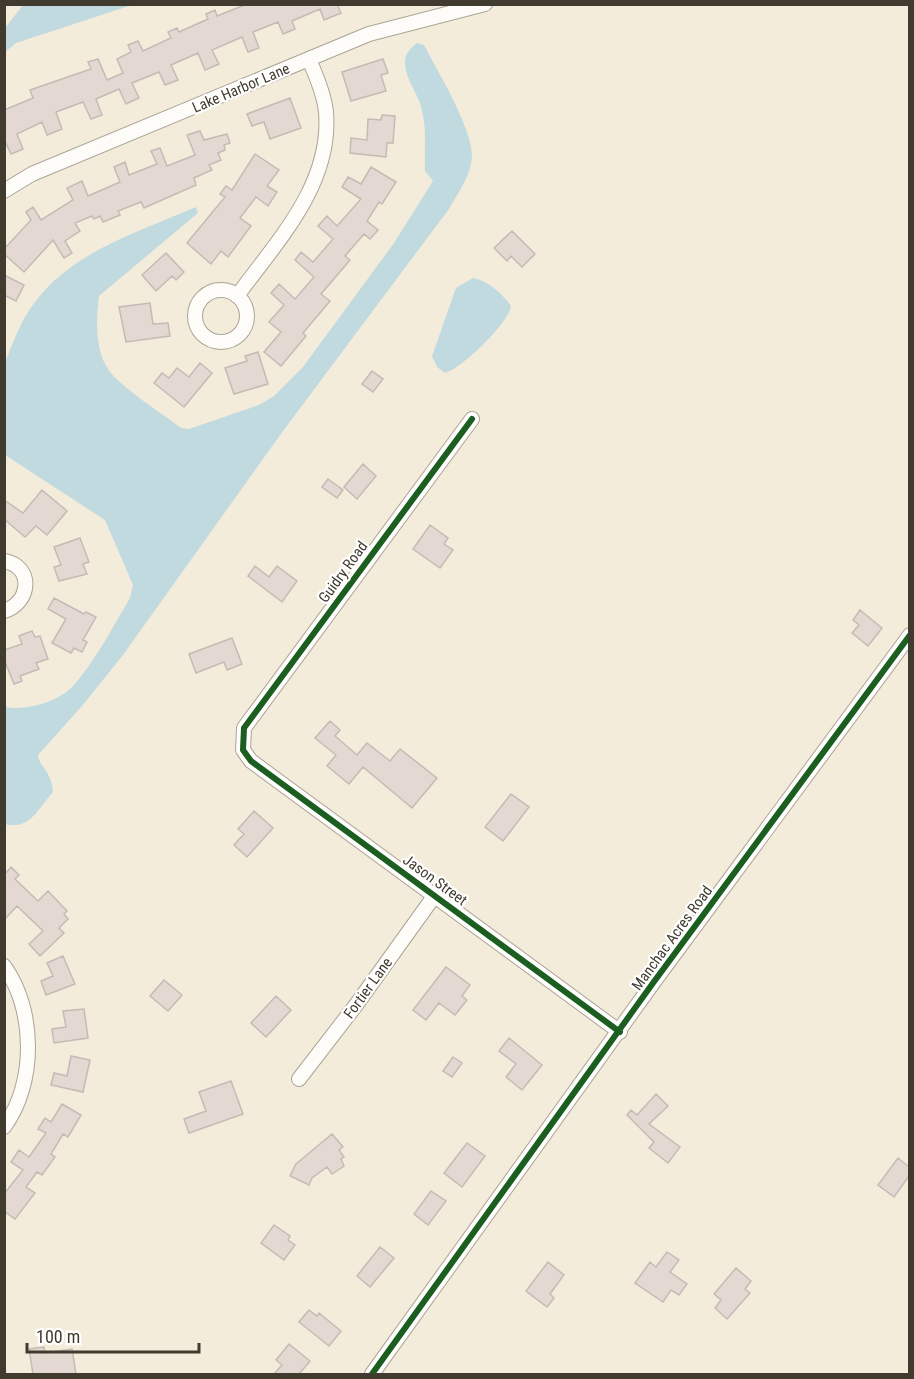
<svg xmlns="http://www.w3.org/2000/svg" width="914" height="1379" font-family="'Roboto Condensed',sans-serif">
	<rect width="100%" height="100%" fill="#f4ecda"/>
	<path fill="#c1dae0" d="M23,5v-1l109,1 -116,38 -11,9v-24z
		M417,43l7,2c14,27 47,81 48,110 0,19 -14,38 -23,54l-166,222 -160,224 -41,51 -44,49c1,12 14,16 15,37 -15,17 -24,39 -48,32v-117c21,4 54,-5 69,-22 21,-24 40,-60 56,-87l3,-13 -28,-65 -100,-65c-1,-16 -4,-80 0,-92 7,-19 17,-45 30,-61 38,-51 106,-71 161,-95l2,6 -99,83c-3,22 -4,55 9,73 13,19 54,44 73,59l8,1 70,-24 15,-9 29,-29 91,-124 39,-62 -8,-10c-1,-21 2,-40 -3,-61 -4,-18 -17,-30 -17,-48 0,-9 5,-13 12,-19z
		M473,278c14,2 30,16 38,28 -2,17 -50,63 -66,67l-8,-6 -5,-11 24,-68z"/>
	<path fill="#e3d8d2" stroke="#c5bab5" stroke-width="1.5" d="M247,4h90l4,9 -17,7 -4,-11 -28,12 3,8 -12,5 -5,-12 -25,10 6,16 -11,4 -6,-15 -30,13 7,14 -14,6 -7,-17 -27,12 7,15 -13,5 -6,-13 -27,11 7,15 -13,6 -7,-15 -23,10 6,16 -11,4 -8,-17 -27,10 6,17 -15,6 -5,-13 -25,12 6,15 -12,5 -7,-15v-29l29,-12 -3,-8 61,-21 -3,-7 10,-3 9,21 16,-7 -6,-14 14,-7 -3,-7 10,-4 5,10 28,-13 -3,-6 9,-4 2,4 29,-13 -2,-5 9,-4 2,6z
		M383,59l5,14 -7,2 5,16 -35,10 -9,-29z
		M290,98l11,30 -31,11 -6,-17 -12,4 -5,-12z
		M382,115l13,1 -2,27h-6l-1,14 -36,-4 1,-15 16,2 1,-21 13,1z
		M200,131l4,9 23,-6 3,9 -6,2 1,5 -7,3 3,7 -12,5 3,5 -18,8 2,7 -52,23 -3,-6 -23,9 2,4 -17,7 -3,-6 -6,3 -2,-3 -17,7 5,8 -15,10 7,12 -8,5 -11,-18 -29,32 -20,-18v-5l27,-29 -5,-8 7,-5 8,13 32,-20 -6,-12 15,-7 6,15 32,-14 -6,-15 11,-5 4,13 28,-11 -6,-13 9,-3 7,18 28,-11 -8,-20z
		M255,154l24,16 -12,16 10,6 -9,14 -12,-9 -16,21 11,8 -23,31 -7,-6 -10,13 -24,-21 38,-46 -5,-3 6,-8 6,4z
		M371,167l25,15 -14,22 -3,-2 -12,19 11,9 -8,9 -6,-5 -19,22 5,4 -29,34 9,7 -27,32 3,3 -25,30 -17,-14 17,-20 -12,-10 15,-17 -13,-12 8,-9 16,15 19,-22 -19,-17 6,-8 12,10 20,-23 -15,-13 9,-10 10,10 24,-27 -19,-12 6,-10 13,7z
		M512,231l23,23 -13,13 -11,-11 -4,5 -13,-13z
		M166,253l18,19 -8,8 -4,-4 -16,15 -14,-16z
		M4,275l20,10 -8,16 -12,-6z
		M150,303l3,21 15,-1 2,13 -44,6 -7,-35z
		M258,352l10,32 -34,10 -9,-26 22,-7 -2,-5z
		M200,363l12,10 -28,34 -30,-24 8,-10 7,5 8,-10 12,9z
		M372,371l11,8 -10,13 -11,-8z
		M363,464l13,12 -19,23 -13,-12z
		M328,479l15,11 -6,8 -15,-11z
		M42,490l25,21 -20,24 -11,-9 -11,11 -21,-18v-19l19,13z
		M430,525l18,13 -4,6 9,6 -13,18 -27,-19z
		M80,538l9,24 -6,2 4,10 -28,7 -5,-14 7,-2 -7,-18z
		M255,566l14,11 8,-11 20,15 -15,21 -34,-26z
		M54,598l30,16 2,-2 10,5 -13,23 4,2 -5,10 -8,-4 -3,5 -19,-10 14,-24 -18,-10z
		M860,610l22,18 -14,18 -16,-13 7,-8 -6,-5z
		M32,631l3,6 5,-1 8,23 -12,4 3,6 -19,7 2,5 -8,3 -10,-25v-9l18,-6 -3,-8z
		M232,638l10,26 -15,6 -3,-8 -28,11 -7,-19z
		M330,721l10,9 -5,6 22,19 10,-12 23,18 10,-12 37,29 -25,30 -49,-41 -14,17 -22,-18 9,-11 -21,-17z
		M511,794l18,13 -26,34 -18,-14z
		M254,811l19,17 -26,29 -13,-12 10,-11 -6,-5z
		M11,867l8,8 -4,4 23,22 10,-10 19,20 -3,3 4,5 -9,9 5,5 -24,23 -11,-12 14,-13 -26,-25 -13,14v-50l3,2z
		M63,956l12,28 -29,11 -5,-14 12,-5 -6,-13z
		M446,967l24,18 -8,11 5,4 -12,15 -16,-12 -13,17 -13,-10z
		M164,980l18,15 -14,16 -18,-15z
		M276,996l15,14 -25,27 -15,-14z
		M84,1009l4,29 -34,5 -2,-14 14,-2 -3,-16z
		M509,1038l33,27 -20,25 -16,-13 10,-13 -17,-13z
		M71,1056l19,4 -7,32 -32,-7 3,-12 13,3z
		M453,1057l9,6 -10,14 -9,-6z
		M231,1081l12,33 -54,19 -5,-14 22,-8 -7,-19z
		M656,1094l12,12 -19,18 31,23 -12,16 -19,-15 5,-6 -27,-27 4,-5 6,5z
		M62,1104l19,11 -13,22 -5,-3 -12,20 4,3 -13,18 -5,-3 -11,15 9,6 -20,26 -11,-8v-17l19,-24 -12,-8 8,-12 10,7 17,-24 -8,-4 7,-11 6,4z
		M332,1134l11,13 -4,3 5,7 -3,2 3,7 -12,8 -5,-7 -15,11 -3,7 -19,-9 6,-12z
		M467,1143l18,13 -23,31 -18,-14z
		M898,1158l11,9v9l-15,21 -16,-12z
		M431,1191l15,10 -18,24 -14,-11z
		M274,1225l16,11 -2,4 7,5 -11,15 -23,-17z
		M380,1247l14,11 -24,29 -13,-11z
		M667,1252l12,8 -9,12 17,12 -8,11 -8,-5 -8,12 -28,-19 15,-21 6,5z
		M548,1262l16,13 -14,19 4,4 -7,9 -21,-16z
		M736,1268l15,13 -6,8 5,4 -23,26 -12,-11 6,-8 -7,-6z
		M309,1310l8,6 2,-3 22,18 -12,15 -30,-24z
		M289,1344l21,17 -11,13h-25l8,-9 -6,-5z
		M44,1347l1,6 27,-4 4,25h-43l-4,-25z"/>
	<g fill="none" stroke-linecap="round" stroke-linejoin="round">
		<g stroke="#aba597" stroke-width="16">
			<path id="street" d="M4,191l28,-17 337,-140 116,-30
				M195 316a26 26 0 1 1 52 0a26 26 0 1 1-52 0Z
				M237,296c40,-55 95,-111 89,-184 -2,-18 -10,-36 -17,-53
				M472,419l-228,309 -1,22 8,11 369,271
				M4,561c30,5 27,42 0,50
				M4,966c32,44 32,118 0,161
				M299,1079l57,-74 79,-110
				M372,1374l281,-391 257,-348"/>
		</g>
		<use href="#street" stroke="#fdfcf9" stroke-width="14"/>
		<g stroke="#fff" stroke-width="10">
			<path id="cycleway" d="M472,419l-228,309 -1,22 8,11 369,271
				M372,1374l281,-391 257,-348"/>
		</g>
		<use href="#cycleway" stroke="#1b5e20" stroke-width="6"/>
	</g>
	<g text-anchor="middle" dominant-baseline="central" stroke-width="4.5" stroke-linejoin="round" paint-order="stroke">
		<g font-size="15" fill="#403b2e" stroke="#fff">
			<text transform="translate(241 88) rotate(-23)">Lake Harbor Lane</text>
			<text transform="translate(343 572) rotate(-54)">Guidry Road</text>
			<text transform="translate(435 880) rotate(36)">Jason Street</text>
			<text transform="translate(672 938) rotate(-54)">Manchac Acres Road</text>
			<text transform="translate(368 988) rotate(-54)">Fortier Lane</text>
		</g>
	</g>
	<rect width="914" height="1379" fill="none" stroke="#403b2e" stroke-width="12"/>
	<path d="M27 1343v9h172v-9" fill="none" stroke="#403b2e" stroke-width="3"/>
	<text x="36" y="1343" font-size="18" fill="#403b2e" stroke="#ffffff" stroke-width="4.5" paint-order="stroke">100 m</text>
</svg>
